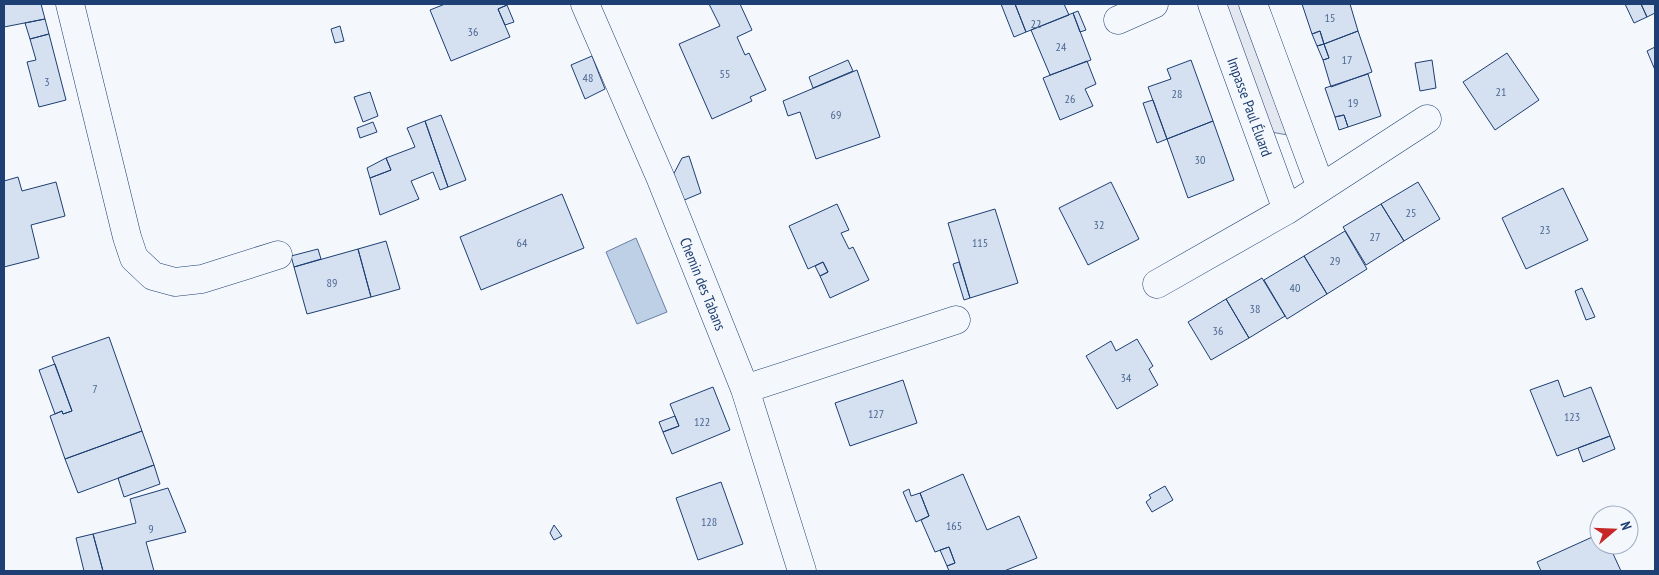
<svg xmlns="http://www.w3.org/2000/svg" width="1659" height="575" font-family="'PT Sans Narrow',sans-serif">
	<rect width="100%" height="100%" fill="#f4f7fb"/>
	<path fill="#e3e8f0" stroke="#687fa3" d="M1220,4h21l47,131 -23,-4z"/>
	<path fill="#bed0e5" stroke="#687fa3" d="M636,238l31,74 -30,12 -31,-72z"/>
	<path fill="#d5e0f0" stroke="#1d3f73" d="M4,4h37l4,15 -41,8z
		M445,4h62v1l-9,4 12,28 -59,24 -21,-51z
		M709,4h31l12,26 -15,7 8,18 4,-2 17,37 -16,7 2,4 -40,18 -33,-75 41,-18z
		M1001,4h14l11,28 -12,5z
		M1015,4h49l5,11 -43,17z
		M1302,4h48l8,27 -34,13 -4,-13 -8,3z
		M1625,4h16l6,13 -13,6z
		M1641,4h14v9l-8,4z
		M507,5l7,17 -9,3 -7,-16z
		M1078,11l8,19 -6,2 -7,-19z
		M1073,13l18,47 -41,15 -19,-45z
		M45,19l4,15 -19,5 -5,-16z
		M340,26l4,15 -9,2 -4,-14z
		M1320,31l4,13 -7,2 -5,-12z
		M1358,31l14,41 -41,15 -8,-27 6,-2 -5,-14z
		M49,34l17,66 -27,7 -12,-45 9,-2 -6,-21z
		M1324,44l5,14 -6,2 -6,-14z
		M1655,47v23l-8,-19z
		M1507,53l32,47 -44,30 -32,-48z
		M592,56l13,33 -20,10 -14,-34z
		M848,60l5,11 -40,17 -4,-11z
		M1191,60l22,61 -46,18 -19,-52 23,-8 -4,-10z
		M1432,60l4,28 -16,3 -5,-28z
		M1087,61l9,23 -11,5 8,17 -33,14 -17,-42z
		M857,70l23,67 -64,22 -16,-47 -12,4 -5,-15z
		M1368,74l13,42 -33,11 -4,-12 -9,2 -10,-29z
		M370,92l8,24 -15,6 -9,-25z
		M1153,100l14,39 -10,4 -14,-40z
		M441,115l25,65 -18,7 -23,-66z
		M1344,115l4,12 -9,3 -4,-13z
		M425,121l23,66 -8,3 -7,-18 -22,9 8,18 -39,16 -10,-37 21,-8 -5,-12 29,-11 -8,-19z
		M1213,121l21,59 -46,18 -21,-59z
		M373,122l4,10 -17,6 -3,-10z
		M689,156l12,37 -19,8 -10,-24 10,-19z
		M386,158l5,12 -21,8 -3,-10z
		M18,177l4,14 34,-9 9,34 -34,9 8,33 -35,9v-86z
		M1111,182l28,57 -51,26 -29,-57z
		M1418,182l22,37 -36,22 -23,-37z
		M1563,188l25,52 -62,29 -24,-51z
		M562,194l22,54 -103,42 -21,-53z
		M837,204l12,26 -8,3 8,16 4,-2 16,33 -39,18 -10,-22 8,-4 -5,-10 -15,7 -19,-43z
		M1381,204l23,37 -38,24 -23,-38z
		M995,209l23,74 -48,15 -22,-75z
		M1345,231l22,38 -40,25 -23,-38z
		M386,241l14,48 -29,8 -13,-48z
		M318,249l3,10 -27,8 -3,-11z
		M358,249l13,48 -64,17 -13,-47z
		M1304,256l23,38 -40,25 -23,-39z
		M823,262l5,10 -8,4 -5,-10z
		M959,262l11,36 -6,2 -11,-36z
		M1262,278l23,38 -36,22 -23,-39z
		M1582,288l13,29 -9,3 -11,-29z
		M1226,299l23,39 -38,22 -23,-38z
		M109,337l33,94 -77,28 -15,-43 12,-5 1,3 9,-3 -20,-54z
		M1137,339l16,27 -4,3 9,16 -41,24 -31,-53 25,-15 5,10z
		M55,364l17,47 -9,3 -1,-3 -7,3 -16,-44z
		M903,380l14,43 -67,23 -15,-43z
		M1558,380l6,17 27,-10 19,49 -53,20 -27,-66z
		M713,387l17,43 -58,24 -9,-22 16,-6 -9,-22z
		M675,416l4,10 -16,6 -4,-10z
		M142,431l12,34 -76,28 -13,-34z
		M1610,436l5,13 -32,13 -5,-14z
		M154,465l6,19 -36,13 -6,-19z
		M963,474l24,56 32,-14 18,42 -33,13h-55l-2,-5 8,-3 -6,-16 -14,5 -14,-32 8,-4 -9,-23z
		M721,482l22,62 -45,16 -22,-62z
		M1165,486l8,14 -21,12 -6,-10 5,-4 -2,-3z
		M168,488l18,44 -40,10 8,29h-51l-10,-37 43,-11 -6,-24z
		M909,489l2,7 9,-3 9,23 -13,6 -13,-30z
		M554,525l8,11 -8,4 -4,-7z
		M93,534l10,37h-19l-8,-33z
		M1599,534v11h10l12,26h-80l-4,-9z
		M949,547l6,16 -8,3 -7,-16z"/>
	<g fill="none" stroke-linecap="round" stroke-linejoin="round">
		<g stroke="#1d3f73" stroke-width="29">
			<path id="minor" d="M70,4l57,233 7,21 19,18 22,6 27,-3 76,-24
				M585,4l76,175 84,210 57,182
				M1212,4l75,206
				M1253,4l68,184
				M1118,20l36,-16
				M1157,284l130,-74 140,-91
				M745,389l211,-69"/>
		</g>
		<use href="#minor" stroke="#f4f7fb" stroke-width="28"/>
	</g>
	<g text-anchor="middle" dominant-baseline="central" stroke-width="4" stroke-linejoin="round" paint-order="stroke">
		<g font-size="12" fill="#4b6792">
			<text x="1330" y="17">15</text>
			<text x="1036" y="23">22</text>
			<text x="473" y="31">36</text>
			<text x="1061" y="46">24</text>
			<text x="1347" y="59">17</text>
			<text x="725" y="73">55</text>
			<text x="588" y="77">48</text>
			<text x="47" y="81">3</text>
			<text x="1501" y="91">21</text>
			<text x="1177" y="93">28</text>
			<text x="1070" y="98">26</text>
			<text x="1353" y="102">19</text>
			<text x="836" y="114">69</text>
			<text x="1200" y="159">30</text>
			<text x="1411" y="212">25</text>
			<text x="1099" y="224">32</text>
			<text x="1545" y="229">23</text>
			<text x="1375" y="236">27</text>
			<text x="522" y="242">64</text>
			<text x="980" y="242">115</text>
			<text x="1335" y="260">29</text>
			<text x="332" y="282">89</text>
			<text x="1295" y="287">40</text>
			<text x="1255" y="308">38</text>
			<text x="1218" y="330">36</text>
			<text x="1126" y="377">34</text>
			<text x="95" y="388">7</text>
			<text x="876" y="413">127</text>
			<text x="1572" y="416">123</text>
			<text x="702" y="421">122</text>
			<text x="709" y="521">128</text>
			<text x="954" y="525">165</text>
			<text x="151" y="528">9</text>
		</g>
		<g font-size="15" fill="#1d3f73" stroke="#f4f7fb">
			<text transform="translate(1250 107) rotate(70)">Impasse Paul Éluard</text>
			<text transform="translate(703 284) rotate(68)">Chemin des Tabans</text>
		</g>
	</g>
	<rect width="1659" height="575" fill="none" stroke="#1d3f73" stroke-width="10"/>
	<g transform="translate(1614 530) rotate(71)"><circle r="24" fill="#f4f7fb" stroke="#9eadc5"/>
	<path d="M0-4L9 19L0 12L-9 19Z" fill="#c62828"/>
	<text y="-8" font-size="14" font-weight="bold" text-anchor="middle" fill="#1d3f73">N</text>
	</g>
</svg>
